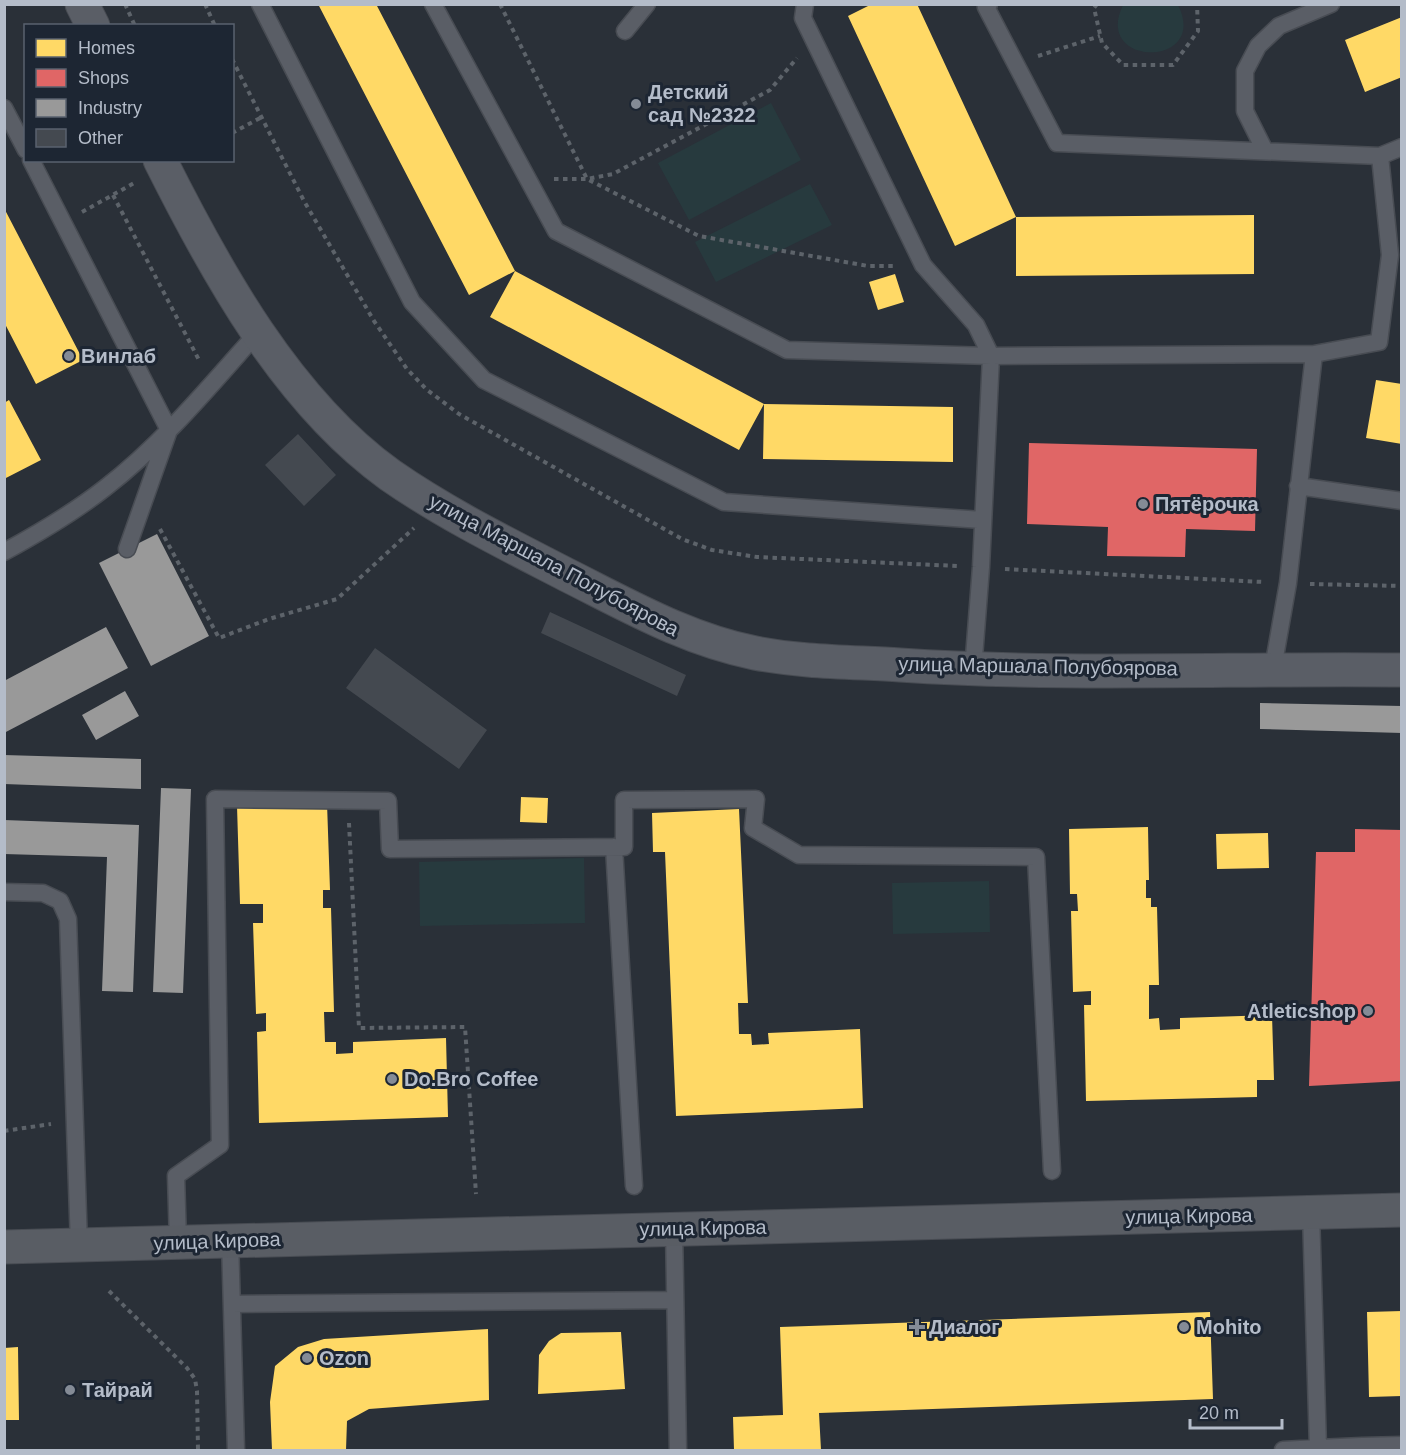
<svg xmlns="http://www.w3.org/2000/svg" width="1406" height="1455" font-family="Arial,sans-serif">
	<rect width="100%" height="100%" fill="#2a3038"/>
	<path fill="#273a3e" d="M1123,5h55c32,63 -86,63 -55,0z
		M771,103l30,57 -112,60 -31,-57z
		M810,184l22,41 -116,57 -21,-40z
		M584,858l1,65 -165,3 -1,-64z
		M989,881l1,51 -97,2 -1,-51z"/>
	<path fill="#ffd966" d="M318,4h58l139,267 249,133 189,3v55l-190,-3 1,-55 -25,46 -249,-133 25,-46 -46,24z
		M872,4h45l99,213 -61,29 -107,-230z
		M1402,17v60l-37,15 -20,-52z
		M4,208l79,152 -47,24 -32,-62z
		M1254,215v59l-238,2v-59z
		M895,274l9,28 -26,8 -9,-28z
		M1376,380l26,4v60l-36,-6z
		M9,400l32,60 -37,19v-76z
		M521,797l27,1 -1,25 -27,-1z
		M327,803l3,87h-7v18h8l3,104h-10l1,30h11v12l17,-1v-11l93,-4 2,79 -189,6 -2,-91 9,-1v-18l-10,1 -3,-91h10v-19h-23l-3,-98z
		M739,809l9,194h-10l1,31h12l1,11 17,-1 -1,-11 92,-4 3,79 -187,8 -11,-264h-12l-1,-39z
		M1148,827l1,53h-3v18h5v9h6l2,78h-10v34l10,-1 1,12 20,-1v-11l92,-3 2,65h-17v17l-171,4 -2,-96h7v-14l-18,1 -2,-81h7l-1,-17h-7l-1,-65z
		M1268,833l1,35 -52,1 -1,-35z
		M1402,1311v85l-33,1 -2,-85z
		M1210,1312l3,87 -394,14 2,37h-87l-1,-33 50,-2 -3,-88z
		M488,1329l1,71 -120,9 -22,12 -1,29h-74l-2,-48 5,-36 23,-19 26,-8z
		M621,1332l4,57 -87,5 1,-39 10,-14 12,-8z
		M18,1347l1,73h-15v-72z"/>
	<path fill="#e06666" d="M1029,443l228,6 -2,82 -69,-2 -1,28 -78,-1 1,-29 -81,-3z
		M1355,829l47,1v251l-93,5 7,-234h39z"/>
	<path fill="#999" d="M157,534l52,102 -58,30 -52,-103z
		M106,627l22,41 -124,65v-52z
		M125,691l14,25 -43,24 -14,-25z
		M1260,703l142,3v27l-142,-4z
		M4,755l137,4v30l-137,-5z
		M161,788l30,1 -8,204 -30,-1z
		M4,820l135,5 -6,167 -31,-1 5,-134 -103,-3z"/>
	<path fill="#444950" d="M298,434l38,41 -32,31 -39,-41z
		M550,612l136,63 -9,21 -136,-63z
		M375,648l112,82 -28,39 -113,-81z"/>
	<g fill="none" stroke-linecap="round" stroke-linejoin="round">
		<g stroke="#484c53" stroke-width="19">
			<path id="service" d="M260,4l152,298 72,78 240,122 258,18
				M433,4l123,227 231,119 204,6 323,-2
				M805,4l-2,14 120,247 53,60 15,31 -10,211 -8,103
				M989,4l-3,3 71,136 323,13 22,-9
				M625,31l22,-27
				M4,108l22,42
				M1265,151l-20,-40v-40l13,-25 21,-20 52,-22
				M31,160l138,270 -42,119
				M1298,486l104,15
				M4,552c35,-19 69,-39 101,-64 57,-44 105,-102 153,-156
				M1273,668l15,-85 26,-229 65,-12 11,-87 -10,-99
				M614,847l20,339
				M4,892l39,1 17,8 8,18 11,326
				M1311,1213l7,235 44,-2v4
				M674,1229l4,221
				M230,1240l6,210
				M178,1242l-2,-66 44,-31 -5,-346 173,2 2,48 234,-2v-47l132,-1 -3,29 46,27 237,2 16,314
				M232,1304l443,-4
				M1362,1446l40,-1
				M1283,1450l35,-2"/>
		</g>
		<g stroke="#484c53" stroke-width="35">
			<path id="tertiary" d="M82,4l11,22
				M160,160c56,112 127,241 230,315 56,39 117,69 177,100 62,31 119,64 188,78 46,9 97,9 145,12 166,11 334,3 502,5"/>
		</g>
		<g stroke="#484c53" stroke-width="35">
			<path id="secondary" d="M4,1247l1398,-37"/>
		</g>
		<path stroke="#5d636a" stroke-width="4" stroke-dasharray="4.5 4.5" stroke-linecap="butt" d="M125,4l10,22
			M205,4l10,22
			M500,4l87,175 112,57 169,30h29
			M1097,4l-3,4 8,35 21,22h50l25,-34 -1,-27
			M1038,56l62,-20
			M232,59l72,142 70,120 33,48 19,20 33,25 223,125 30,11 45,7 201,9
			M232,133l30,-16
			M554,179h33l26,-5 157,-84 27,-32
			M113,195l87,167
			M82,212l54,-30
			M160,529l59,109 50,-19 68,-20 77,-71
			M1005,569l259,13
			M1310,584l92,2
			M349,823l10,205 106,-1 11,167
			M4,1131l47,-7
			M109,1291l78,77 8,11 2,12 1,59"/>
		<use href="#service" stroke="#5a5e66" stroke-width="16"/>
		<use href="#tertiary" stroke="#5a5e66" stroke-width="33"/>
		<use href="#secondary" stroke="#595d64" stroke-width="33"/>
	</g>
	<g fill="#848b96" stroke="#1d2633" stroke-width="2">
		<circle cx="636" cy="104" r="6"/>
		<circle cx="69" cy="356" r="6"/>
		<circle cx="1143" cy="504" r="6"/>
		<circle cx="1368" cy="1011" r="6"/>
		<circle cx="392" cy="1079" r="6"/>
		<path d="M914 1318h6v6h6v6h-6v6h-6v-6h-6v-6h6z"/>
		<circle cx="1184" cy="1327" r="6"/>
		<circle cx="307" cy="1358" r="6"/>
		<circle cx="70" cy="1390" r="6"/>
	</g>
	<g text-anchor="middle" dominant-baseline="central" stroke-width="6" stroke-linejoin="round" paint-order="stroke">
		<g font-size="20" font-weight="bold" fill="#b4bcc9" stroke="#1d2633" text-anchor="start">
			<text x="648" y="92">Детский<tspan x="648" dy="23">сад №2322</tspan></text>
			<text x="81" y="356">Винлаб</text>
			<text x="1155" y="504">Пятёрочка</text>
			<text x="1356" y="1011" text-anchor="end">Atleticshop</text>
			<text x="404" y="1079">Do.Bro Coffee</text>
			<text x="929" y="1327">Диалог</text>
			<text x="1196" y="1327">Mohito</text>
			<text x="319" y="1358">Ozon</text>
			<text x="82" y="1390">Тайрай</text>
		</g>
		<g font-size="20" fill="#b4bcc9" stroke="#1d2633">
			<text transform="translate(554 565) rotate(28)">улица Маршала Полубоярова</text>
			<text transform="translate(1038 666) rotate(1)">улица Маршала Полубоярова</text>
			<text transform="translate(1189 1216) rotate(-1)">улица Кирова</text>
			<text transform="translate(703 1228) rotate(-1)">улица Кирова</text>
			<text transform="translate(217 1241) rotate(-2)">улица Кирова</text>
		</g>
	</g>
	<rect width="1406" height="1455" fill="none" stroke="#b4bcc9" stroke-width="12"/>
	<rect x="24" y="24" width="210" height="138" fill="#1d2633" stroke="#59626f" stroke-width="1.5"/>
	<rect x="36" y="39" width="30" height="18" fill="#ffd966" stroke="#59626f" stroke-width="1.5"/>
	<text x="78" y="54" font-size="18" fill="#b4bcc9">Homes</text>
	<rect x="36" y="69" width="30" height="18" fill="#e06666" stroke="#59626f" stroke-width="1.5"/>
	<text x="78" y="84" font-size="18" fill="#b4bcc9">Shops</text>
	<rect x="36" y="99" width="30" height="18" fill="#999999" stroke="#59626f" stroke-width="1.5"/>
	<text x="78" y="114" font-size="18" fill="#b4bcc9">Industry</text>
	<rect x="36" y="129" width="30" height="18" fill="#444950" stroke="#59626f" stroke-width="1.5"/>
	<text x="78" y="144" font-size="18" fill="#b4bcc9">Other</text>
	<path d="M1190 1419v9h92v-9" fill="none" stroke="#b4bcc9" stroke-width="3"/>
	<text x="1199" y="1419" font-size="18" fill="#b4bcc9" stroke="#1d2633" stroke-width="4.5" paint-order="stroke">20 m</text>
</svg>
